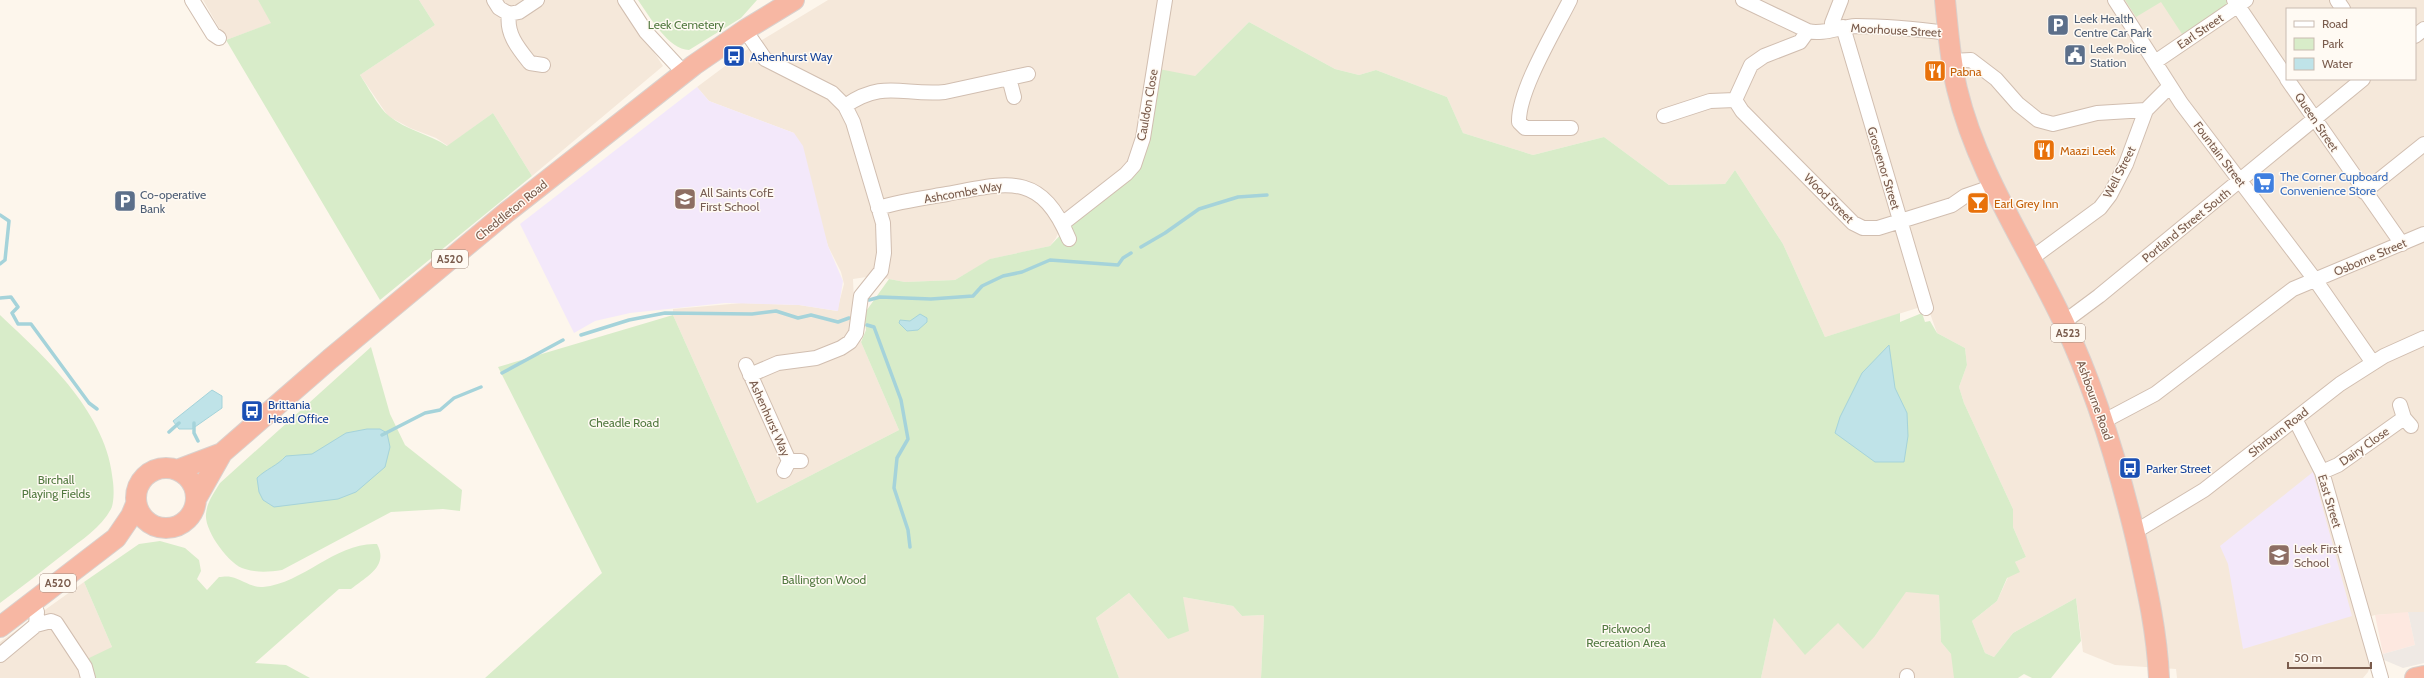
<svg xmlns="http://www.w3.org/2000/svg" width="2424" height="678" font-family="Cabin,sans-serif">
	<rect width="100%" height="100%" fill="#fdf6ec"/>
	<path fill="#f5e8da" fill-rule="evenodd" d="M203,0h55l14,23 -46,17z
		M419,0h201l43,66 -131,110 -39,-63 -45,33 -12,-8 -26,-10 -22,-12 -28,-41 75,-50z
		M828,0h1596v612l-49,3 -17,5 13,43 -3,9 -5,6h-186l-1,-9 -61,-4 -32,-13 -7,-54 -63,35 -19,24 -9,-4 -13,-32 25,-20 18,-39 11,-5 -13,-30v-18l-49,-106 -5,-16 8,-22 -2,-17 -28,-15 -10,-28 -102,32 -42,-93 -48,-74 -10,14 -56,1 -65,-48 -71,18 -70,-22 -16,-36 -71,-27 -17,5 -24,-6 -86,-47 -54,54 -58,80 -68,53 -13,29 -6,8 -59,13 -36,21 -50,2 -32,-6 -20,3 2,49 44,102 -142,73 -84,-188v-6l69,-6 57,2 38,6 7,-27 -3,-12 -13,-26 -34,-113 -85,-32 -12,-14 55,-41zM2287,9h128v70h-128z
		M84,582l28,65 -19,31h-93v-36z
		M1906,591l33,4 2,47 30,36h-210l13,-61 64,6 37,13z
		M1129,593l39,46 15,-42 50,9 9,10 22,-1 -3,63h-142l-23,-60z"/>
	<path fill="#fde8e0" d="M2408,612l7,33 -32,9 -8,-39z"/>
	<path fill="#efe9e4" d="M2408,612h16v51l-21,5 -19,-8 -1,-6 32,-9z"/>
	<path fill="#f3e8fa" d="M697,87l12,14 85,32 9,13 25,100 15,35 -5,30 -39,-6 -74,-2 -95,10 -35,8 -21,12 -54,-109z
		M2313,472l39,144 -109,33 -15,-85 -8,-18z"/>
	<path fill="#d8ecc9" d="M258,0h161l16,25 -75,50c8,12 19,33 29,41 17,14 40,18 58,30l46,-33 39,63 -152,124 -154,-260 45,-17z
		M638,0h119l-16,18 -52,32c-20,0 -40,-34 -51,-50z
		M2125,0h105l3,4 -51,30 -21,-32 -25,15z
		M1249,22l86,47 24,6 17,-5 71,27 16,36 70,22 71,-18 65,48 56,-1 10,-14 48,74 42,93 75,-24v9l22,-9 3,9 5,-1 7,12 28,15 2,17 -8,22 5,16 49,106v18l13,30 -11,5 5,10 -13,6 -10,23 -25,20 13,32 9,4 19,-24 63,-35 5,43 -30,37h-19l-8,-4 -6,4h-64l-3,-24 -10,-12 -2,-47 -33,-3 -31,44 -12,13 -25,-26 -33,32 -31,-37 -13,60h-500l3,-63 -22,1 -9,-10 -50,-9 6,34 -21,8 -39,-46 -33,25 23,60h-634l117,-105 -104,-206 175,-52 84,188 142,-73 -38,-88 5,-12 -2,-16 25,-35 16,3 50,-2 35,-21 60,-13 19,-20 61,-49 29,-108 36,7z
		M0,315c47,44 108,99 113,167 1,8 1,21 -2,27 -10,19 -30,31 -46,44 -22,17 -43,34 -65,50z
		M371,347l19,67 15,31 57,45 -2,21 -17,-2 -52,3 -109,58c-13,2 -24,3 -37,-1 -16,-4 -41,-39 -39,-55 1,-12 8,-21 14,-31z
		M160,541l25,7 14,12 2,11 -4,8 10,11 12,-13c3,0 8,-1 12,0 11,2 20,11 32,10 41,-4 73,-45 114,-43 12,22 -10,32 -26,45h-12l-84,74 31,2 24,13h-217l-6,-19 25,-12 -28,-65 55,-38z"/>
	<path fill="#bfe3e8" stroke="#a5d3da" d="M920,314l7,4v4l-9,8 -11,1 -8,-8 1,-3 10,1z
		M1889,345l6,43 12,25 1,23 -4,26h-29l-40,-29 5,-16 22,-44z
		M212,390l10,6v12l-30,21h-13l-6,-8z
		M367,429h13l7,4 3,14 -5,20 -29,25 -18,7 -64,8 -11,-7 -4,-8 -2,-14c9,-9 20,-12 29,-22l26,-2 34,-21z"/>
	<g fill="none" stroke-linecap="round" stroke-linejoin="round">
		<path stroke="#a5d3da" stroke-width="3.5" d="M0,215l9,6 -4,39 -5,4
			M1141,247l24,-14 34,-24 39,-12 29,-2
			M0,298l11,-1 7,10 -6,6 6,11h13l58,79 8,6
			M869,300l11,-3 51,2 42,-3 9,-10 21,-10 19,-4 28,-12 68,5 5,-7 8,-5
			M867,325l7,2 27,73 7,39 -11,19 -3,30 14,42 2,17
			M581,335l48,-15 36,-7 87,1 24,-3 22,7 13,-3 27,7 11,-4
			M502,373l61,-33
			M194,423v10l4,8
			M169,432l10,-9
			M382,435l43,-22 15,-3 14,-12 27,-11"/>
		<g stroke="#d1beb0" stroke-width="16">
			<path id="minor" d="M192,0l21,34 6,4
				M494,0l5,8 10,6 10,-2 18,-12
				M625,0l21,32 38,41
				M1570,0c-15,30 -52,91 -51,122l6,6h46
				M1743,0l65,31c14,4 32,-4 48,-5 31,0 61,3 92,7
				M2115,0l66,103 135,178 57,82
				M2234,0l53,78
				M2337,0l6,9
				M509,14c-3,20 9,34 21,49l13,2
				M1843,27l83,281
				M1832,29v-6l9,-23
				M745,30l20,29 67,34 13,13 8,16 30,101 1,30 -3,18 -20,25 -5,37 -6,9 -9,6 -25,10 -38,5 -28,12
				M2415,36l9,-7
				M1951,61l20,-1 25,19 22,25 20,16 15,4 44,-11 49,-3
				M2155,62l91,-62
				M1009,78l5,19
				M2287,79l115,165
				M1735,100l7,11 111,112 10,5h15l74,-23 13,-9 29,-10
				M1735,100l16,-35 13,-9 36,-14 8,-11
				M845,106c39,-27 58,-10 100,-14l83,-18
				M1664,116l46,-15 25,-1
				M2364,192l60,-48
				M878,208c23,-7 46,-10 69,-14 62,-12 94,-22 122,45
				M1062,224l64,-50 8,-9 9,-27 22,-138
				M2032,258l68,-50 10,-13 16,-31 20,-54 24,-24
				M2064,322l35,-26 264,-217
				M746,365l43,96
				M2400,405l4,13 7,8
				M2295,419l27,53 59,206
				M2104,421l51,-27 138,-105 131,-55
				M784,471l5,-10h12
				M2322,472l16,-7 66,-47
				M2134,530l9,-3 61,-37 136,-106 44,-28 40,-18
				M36,625l15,-4 5,2 29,44 3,11
				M0,655l36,-30 1,-13 -4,-8
				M1907,678v-2"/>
		</g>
		<g stroke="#dad1cd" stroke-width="22">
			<path id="highway" d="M1945,0c3,30 5,60 12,89 20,83 70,156 106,232 34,71 56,146 74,222 10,45 20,89 22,135
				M136 498a30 30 0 1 1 60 0a30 30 0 1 1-60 0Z
				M177,470l45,-17
				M196,499l26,-46 108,-94 177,-147 187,-147 51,-35 49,-30
				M0,627l116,-89 15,-22 5,-12
				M2415,678l9,-2"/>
		</g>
		<use href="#minor" stroke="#fff" stroke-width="14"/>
		<use href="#highway" stroke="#f7b7a3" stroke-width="20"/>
	</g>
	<defs>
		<g id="parking-square" transform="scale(1.15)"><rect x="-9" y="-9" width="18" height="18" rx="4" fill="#5c6f8a" stroke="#fffaf3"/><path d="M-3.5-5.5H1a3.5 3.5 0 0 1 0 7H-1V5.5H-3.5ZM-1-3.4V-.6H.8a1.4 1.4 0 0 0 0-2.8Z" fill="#fff"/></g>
		<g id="civic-square" transform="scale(1.15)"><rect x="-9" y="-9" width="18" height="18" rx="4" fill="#5c6f8a" stroke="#fffaf3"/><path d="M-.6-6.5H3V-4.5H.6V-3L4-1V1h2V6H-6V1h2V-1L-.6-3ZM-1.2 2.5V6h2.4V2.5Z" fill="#fff"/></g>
		<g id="bus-square" transform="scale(1.15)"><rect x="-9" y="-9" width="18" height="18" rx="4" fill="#1a4fb4" stroke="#fffaf3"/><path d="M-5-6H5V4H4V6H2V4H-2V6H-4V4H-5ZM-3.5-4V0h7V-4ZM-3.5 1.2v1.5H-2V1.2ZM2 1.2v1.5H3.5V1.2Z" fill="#fff"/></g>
		<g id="restaurant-square" transform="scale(1.15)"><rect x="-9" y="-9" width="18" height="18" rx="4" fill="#e8710a" stroke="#fffaf3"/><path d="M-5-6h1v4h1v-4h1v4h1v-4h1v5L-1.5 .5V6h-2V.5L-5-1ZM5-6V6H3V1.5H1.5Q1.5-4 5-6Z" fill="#fff"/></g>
		<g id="supermarket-square" transform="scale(1.15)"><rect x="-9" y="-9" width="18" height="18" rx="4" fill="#3f7fe0" stroke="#fffaf3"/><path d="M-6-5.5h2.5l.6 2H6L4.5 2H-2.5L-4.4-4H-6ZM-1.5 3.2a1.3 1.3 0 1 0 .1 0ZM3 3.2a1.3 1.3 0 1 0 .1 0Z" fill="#fff"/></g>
		<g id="school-square" transform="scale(1.15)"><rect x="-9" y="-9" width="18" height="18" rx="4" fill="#8d6e63" stroke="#fffaf3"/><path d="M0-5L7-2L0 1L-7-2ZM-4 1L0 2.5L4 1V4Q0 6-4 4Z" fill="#fff"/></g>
		<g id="bar-square" transform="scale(1.15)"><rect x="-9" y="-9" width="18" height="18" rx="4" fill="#e8710a" stroke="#fffaf3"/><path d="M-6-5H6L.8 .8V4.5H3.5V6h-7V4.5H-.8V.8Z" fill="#fff"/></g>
	</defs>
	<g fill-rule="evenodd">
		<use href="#parking-square" x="2058" y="25"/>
		<use href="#civic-square" x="2075" y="55"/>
		<use href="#bus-square" x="734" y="56"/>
		<use href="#restaurant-square" x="1935" y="71"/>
		<use href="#restaurant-square" x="2044" y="150"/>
		<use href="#supermarket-square" x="2264" y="183"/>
		<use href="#school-square" x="685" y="199"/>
		<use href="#parking-square" x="125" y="201"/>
		<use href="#bar-square" x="1978" y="203"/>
		<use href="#bus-square" x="252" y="411"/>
		<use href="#bus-square" x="2130" y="468"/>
		<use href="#school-square" x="2279" y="555"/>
	</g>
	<g text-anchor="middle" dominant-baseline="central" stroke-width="3" stroke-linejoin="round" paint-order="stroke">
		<g fill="#fffaf3" stroke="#a28b7f" stroke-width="1">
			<rect x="432" y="250" width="36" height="18" rx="3"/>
			<rect x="2051" y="324" width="34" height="18" rx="3"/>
			<rect x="40" y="574" width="36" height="18" rx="3"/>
		</g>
		<g font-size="11" font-weight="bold" fill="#7a5c4d">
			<text x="450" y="259">A520</text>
			<text x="2068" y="333">A523</text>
			<text x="58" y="583">A520</text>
		</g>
		<g font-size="12" fill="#4e5e75" stroke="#fffaf3" text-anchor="start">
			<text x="2074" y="18">Leek Health<tspan x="2074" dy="14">Centre Car Park</tspan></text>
			<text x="2090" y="48">Leek Police<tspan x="2090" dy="14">Station</tspan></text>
			<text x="140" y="194">Co-operative<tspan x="140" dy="14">Bank</tspan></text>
		</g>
		<g font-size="12" fill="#537a41" stroke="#fffaf3">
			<text x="686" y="24">Leek Cemetery</text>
			<text x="624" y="422">Cheadle Road</text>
			<text x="56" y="479">Birchall<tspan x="56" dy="14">Playing Fields</tspan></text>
			<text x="824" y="579">Ballington Wood</text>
			<text x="1626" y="628">Pickwood<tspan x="1626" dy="14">Recreation Area</tspan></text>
		</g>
		<g font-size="12" fill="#7a5c4d" stroke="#fffaf3">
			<text transform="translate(1896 30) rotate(3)">Moorhouse Street</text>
			<text transform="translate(2200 31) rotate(-34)">Earl Street</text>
			<text transform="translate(1147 105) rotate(-80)">Cauldon Close</text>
			<text transform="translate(2317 122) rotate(56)">Queen Street</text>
			<text transform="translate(2220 154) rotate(53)">Fountain Street</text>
			<text transform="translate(1884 168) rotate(73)">Grosvenor Street</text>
			<text transform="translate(2119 172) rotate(-63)">Well Street</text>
			<text transform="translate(963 192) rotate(-10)">Ashcombe Way</text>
			<text transform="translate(1829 198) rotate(45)">Wood Street</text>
			<text transform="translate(511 210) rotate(-39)">Cheddleton Road</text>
			<text transform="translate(2186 225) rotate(-39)">Portland Street South</text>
			<text transform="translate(2370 257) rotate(-23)">Osborne Street</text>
			<text transform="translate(2095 400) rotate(70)">Ashbourne Road</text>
			<text transform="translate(770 418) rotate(66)">Ashenhurst Way</text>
			<text transform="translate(2278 432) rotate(-38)">Shirburn Road</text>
			<text transform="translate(2364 446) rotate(-35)">Dairy Close</text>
			<text transform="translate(2330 501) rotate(73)">East Street</text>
		</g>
		<g font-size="12" fill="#164399" stroke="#fffaf3" text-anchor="start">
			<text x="750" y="56">Ashenhurst Way</text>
			<text x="268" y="404">Brittania<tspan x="268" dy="14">Head Office</tspan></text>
			<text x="2146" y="468">Parker Street</text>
		</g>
		<g font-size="12" fill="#c56008" stroke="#fffaf3" text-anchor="start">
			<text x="1950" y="71">Pabna</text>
			<text x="2060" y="150">Maazi Leek</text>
			<text x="1994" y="203">Earl Grey Inn</text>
		</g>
		<g font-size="12" fill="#366cbe" stroke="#fffaf3" text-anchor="start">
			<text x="2280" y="176">The Corner Cupboard<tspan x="2280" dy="14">Convenience Store</tspan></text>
		</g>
		<g font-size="12" fill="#785e54" stroke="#fffaf3" text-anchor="start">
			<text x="700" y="192">All Saints CofE<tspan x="700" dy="14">First School</tspan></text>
			<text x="2294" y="548">Leek First<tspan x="2294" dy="14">School</tspan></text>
		</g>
	</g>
	<rect x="2286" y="8" width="130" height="72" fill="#fffaf3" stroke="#cabbb1"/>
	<rect x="2294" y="21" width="20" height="6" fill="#ffffff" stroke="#cabbb1"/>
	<text x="2322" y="28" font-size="12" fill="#7a5c4d">Road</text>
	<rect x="2294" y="38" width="20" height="12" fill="#d8ecc9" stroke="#cabbb1"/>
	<text x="2322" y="48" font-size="12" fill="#7a5c4d">Park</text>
	<rect x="2294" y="58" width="20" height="12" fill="#bfe3e8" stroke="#cabbb1"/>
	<text x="2322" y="68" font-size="12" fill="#7a5c4d">Water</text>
	<path d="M2288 662v6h83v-6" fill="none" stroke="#7a5c4d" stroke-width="2"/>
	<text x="2294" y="662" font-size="12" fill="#7a5c4d" stroke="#fffaf3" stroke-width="3" paint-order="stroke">50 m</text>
</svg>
